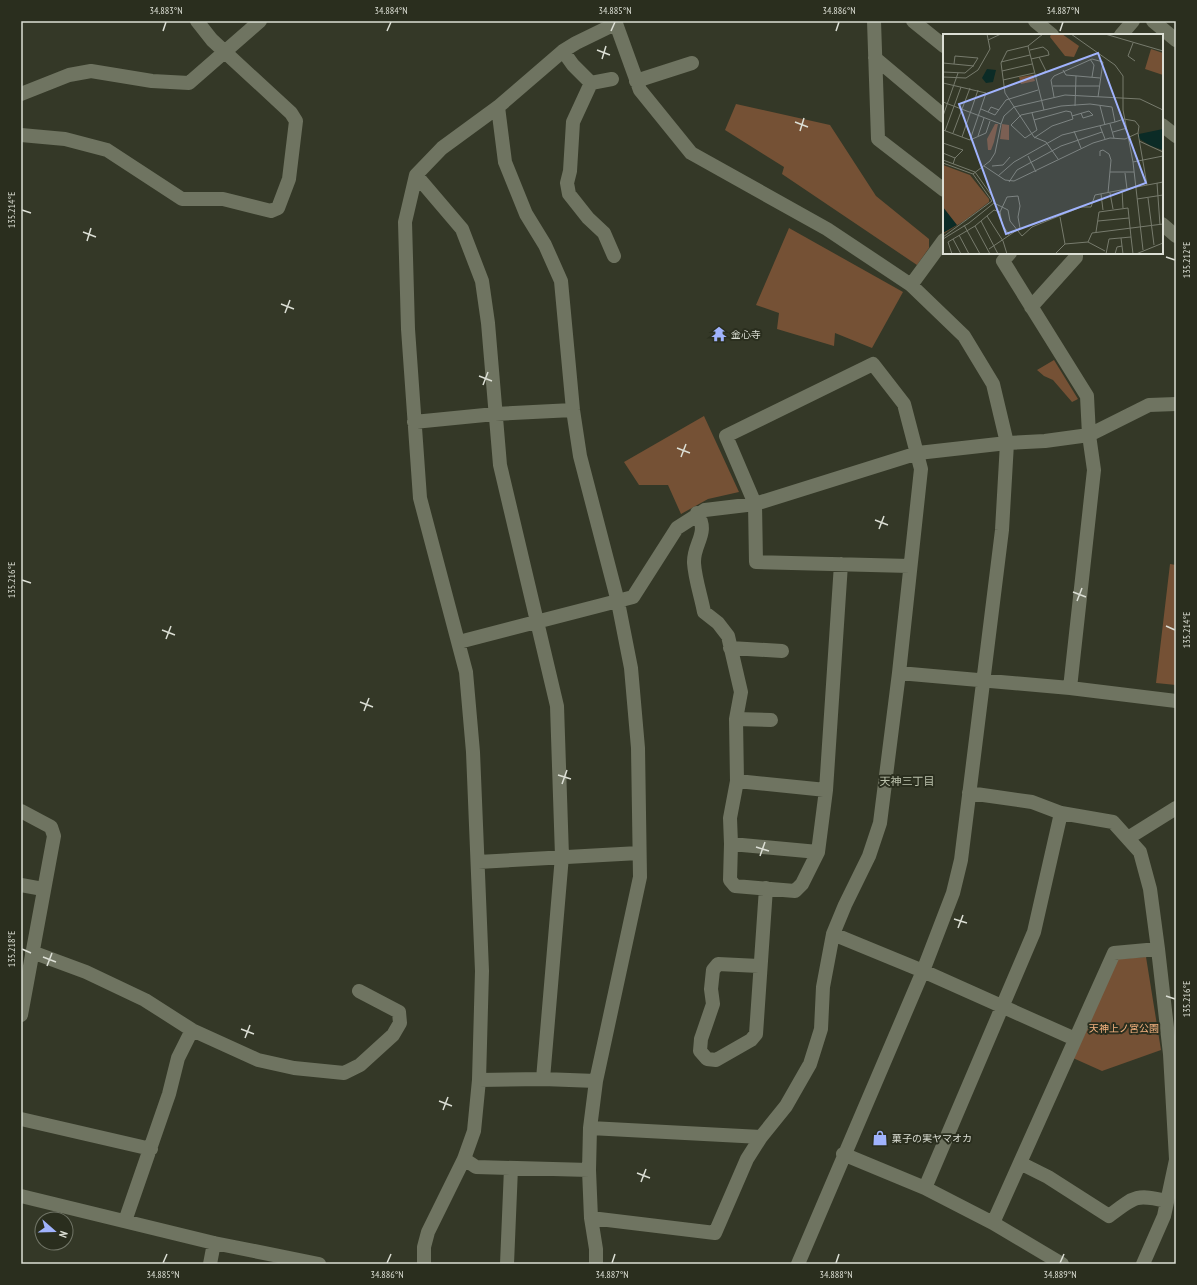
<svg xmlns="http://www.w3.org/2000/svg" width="1197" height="1285" font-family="'PT Sans Narrow','Noto Sans JP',sans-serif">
	<rect width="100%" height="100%" fill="#343827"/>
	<path fill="#755135" d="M736,104l94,21 46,71 53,43v9l-12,17 -135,-91 2,-7 -59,-37z
		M789,228l114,64 -31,56 -37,-15 -1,13 -57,-17 2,-16 -23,-8z
		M1054,360l24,39 -6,3 -19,-22 -9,-4 -7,-6z
		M704,416l35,76 -31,7 -27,15 -13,-29h-29l-15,-23z
		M1170,564l6,1v120l-20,-2z
		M1146,957l15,93 -59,21 -29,-13 45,-99z"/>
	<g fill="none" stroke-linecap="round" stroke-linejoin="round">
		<path stroke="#6f7461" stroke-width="14" d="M615,21l25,69 51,63 136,76 84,56 53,51 29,48 14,59 -5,87 -41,330 -8,33 -30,78 -125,293
			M874,21l4,118 66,51
			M913,21l31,25
			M1035,21l17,14
			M1153,21l23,19
			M1121,35l12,-14
			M563,51l10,14 18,18 21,-4
			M875,58l69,58
			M636,81l56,-18
			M591,83l-18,39 -3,49 -3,12 2,11 19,24 16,15 10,23
			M21,94l48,-19 22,-4 61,10 37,2 71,-62
			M498,107l7,55 21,52 19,31 16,36 12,129 7,46 38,146 13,66 7,80 2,129 -44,204 -6,47 -1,42 2,48
			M1162,125l14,11
			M21,135l44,4 42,11 75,49h41l48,12 7,-3 11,-29 7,-58 -5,-8 -79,-73 -15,-19
			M416,175l46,54 20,52 6,42 12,142 57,241 5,150 -19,223
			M1162,224l14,12
			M1010,253l-7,8 84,135 2,39 5,35 -24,218
			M911,285l33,-45
			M1031,307l45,-50v-4
			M414,422l81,-8 78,-4
			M697,513c13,21 -4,30 -3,50 1,16 7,33 10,49l14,11 10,13 13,56 -5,27 1,62 -7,37 1,26 -1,36 5,6 60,5 7,-7 16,-32 8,-62 15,-226
			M459,642l174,-45 44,-69 28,-18 50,-6 163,-51 89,-10 38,-2 44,-6 60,-30 27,-1
			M730,648l52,3
			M899,673l171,15 106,13
			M736,719l35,1
			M737,781l89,9
			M969,793l63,9 29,11 52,9 27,30 10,37 8,60 12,105 6,105
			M21,811l30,16 3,9 -33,179
			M1128,838l48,-30
			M731,844l87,8
			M478,862l161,-9
			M21,885l22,4
			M833,934l90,37 152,68
			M32,952l54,20 59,28 47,30 66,30 36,8 50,5 16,-8 33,-30 7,-12 -1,-11 -40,-21
			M759,966l-41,-2 -5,6 -2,19 2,15 -12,35 -1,12 7,8 9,1 35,-20 5,-6 10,-146
			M479,1080l64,-1 53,2
			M21,1119l130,30
			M590,1128l171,9
			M843,1154l82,34 68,35 69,41
			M464,1159l12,8 113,3
			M1020,1163l28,14 61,39c26,-20 27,-22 58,-15
			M925,1188l109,-256 27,-119
			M21,1196l193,47 105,21
			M125,1221l44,-127 9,-36 14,-28
			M993,1223l121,-270 44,-4
			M210,1264l4,-21
			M424,1264v-17l4,-15 36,-73 10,-28 5,-51 3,-109 -9,-219 -7,-80 -46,-174 -12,-169 -3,-107 11,-47 26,-27 56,-41 65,-56 13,-8 39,-19
			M507,1264l4,-96
			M596,1264v-15l-5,-31 124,15 32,-74 14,-22 25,-31 24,-42 11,-35 2,-42 10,-53 12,-29 24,-49 11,-33 19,-150 22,-204 -17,-65 -31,-40 -147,72 29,68 1,58 154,4
			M1143,1264l21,-48 12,-56"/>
	</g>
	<path fill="none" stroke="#dcdfd5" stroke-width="1.5" d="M163,31l3,-9M387,31l4,-9M611,31l4,-9M836,31l3,-9M1060,31l3,-9M597,50l13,5M602,59l4,-13M795,122l13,5M800,131l4,-13M22,210l9,3M83,232l13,5M87,241l4,-13M1166,257l9,3M281,304l13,5M285,313l5,-13M479,376l13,5M483,385l5,-13M677,448l13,5M681,457l5,-13M875,520l13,5M879,529l5,-13M22,580l9,3M1073,592l13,5M1077,601l5,-13M1166,626l9,4M162,630l13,5M166,639l5,-13M360,702l13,5M364,711l5,-13M558,775l13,4M562,784l5,-14M756,847l13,4M760,856l5,-14M954,919l13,4M958,928l5,-13M22,949l9,4M43,957l13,5M47,966l5,-13M1166,996l9,3M241,1029l13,5M245,1038l5,-13M439,1101l13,5M443,1110l5,-13M637,1173l13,5M641,1182l5,-13M163,1263l4,-9M387,1263l4,-9M612,1263l3,-9M836,1263l3,-9M1060,1263l4,-9"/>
	<defs>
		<g id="temple-bare" transform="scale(1.2)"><path d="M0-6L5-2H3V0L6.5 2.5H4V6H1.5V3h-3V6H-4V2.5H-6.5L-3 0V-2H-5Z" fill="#a0b3fd" stroke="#2a2e1e" stroke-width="2.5" paint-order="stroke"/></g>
		<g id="shop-bare" transform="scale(1.2)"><path d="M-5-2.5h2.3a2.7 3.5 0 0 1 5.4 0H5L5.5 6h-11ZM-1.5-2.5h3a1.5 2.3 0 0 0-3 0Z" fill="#a0b3fd" stroke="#2a2e1e" stroke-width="2.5" paint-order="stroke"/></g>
	</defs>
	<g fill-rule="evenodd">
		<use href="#temple-bare" x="719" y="334"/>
		<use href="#shop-bare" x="880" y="1138"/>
	</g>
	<g text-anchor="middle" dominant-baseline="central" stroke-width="4" stroke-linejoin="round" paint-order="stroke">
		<g font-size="10" fill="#dcdfd5" stroke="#2a2e1e" text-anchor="start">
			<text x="731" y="334">金心寺</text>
			<text x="892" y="1138">菓子の実ヤマオカ</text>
		</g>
		<g font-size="10" fill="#f5b380" stroke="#2a2e1e">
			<text x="1124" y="1028">天神上ノ宮公園</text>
		</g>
		<g font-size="11" fill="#bcc2ad" stroke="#2a2e1e">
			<text x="907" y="781">天神三丁目</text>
		</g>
	</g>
	<g transform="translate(943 34)">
		<rect width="220" height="220" fill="#343827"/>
		<path d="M108,0h11l17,12 -5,11 -9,-1 -15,-19zM208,15l12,4v22l-18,-6zM90,41l2,6 -14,3 -2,-7zM52,90h3l-4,18 -3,8h-3l-1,-11zM59,90l7,1v15l-9,-1zM0,131l27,10 19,24v3l-25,19 -21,13z" fill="#755135"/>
		<path d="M44,35l9,1 -3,12 -7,1 -4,-5zM220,95v21l-12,-4 -13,-8 1,-4zM0,173l14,18 -14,8z" fill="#0b2b26"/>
		<path fill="none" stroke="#777b6d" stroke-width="1" d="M128,0l44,31 8,11v34l10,52 10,88M162,0l58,17M45,6l13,-6M190,9l-5,13 7,5M85,12l15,-12M87,16l13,-3 5,4 1,4 -18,4M147,25l4,6 -2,12M58,28l29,-7M0,29l31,3M120,36l3,5 34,3M59,37l30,-7M0,38l22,1 8,-7 5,-8 -23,-2 -1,8M0,43l23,1 12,-8 12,-21 -3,-15M92,43l11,-6 -7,-14M60,46l31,-7M0,49l43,10 -16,47M110,52h46M111,63l-3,-17 3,-4 38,-17 11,3 -5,35M0,68l58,22M132,72l1,-30M157,72l5,19M38,75l14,6 11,-15 32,-10M101,76l-16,-64 -21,5 -6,12 4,30 29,44 12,5 12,17M45,78l3,-5 8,3M89,79l5,17 -12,8 -14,-13 10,-10 23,-5 17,-4 29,-2 22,3 3,15 9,-3 11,2 4,5 -1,7M0,82l15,-43M129,82l17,-5 4,4 -10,3 -2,-5M167,90l4,14M157,92l5,13M0,96l27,10 16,-7 4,-12M2,97l16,-44M131,97l7,17M170,98l14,-4M10,99l17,-45M35,102l6,-18M19,103l16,-47M91,104l18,-12 21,-7 -2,-7 -5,-1 -32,9M196,107l24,11M0,109l20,7 -8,8 -2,6M0,119l12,5M85,122l8,16M157,122v-5l3,-1 6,4 2,6 -3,33M0,126l32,12 19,27v4l-25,20 -26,16M190,128l30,-6M0,129l30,11 19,27 -49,36M41,132l21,14 9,1 79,-38 17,-5 15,1 13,-6 9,52M49,132l11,-1 7,-8M167,138h24M182,139l2,16M30,140l17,-13 5,-8 6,-29 3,-8 10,-9 51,-12 75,4 23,11M55,142l16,-14 48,-27 53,-13M66,148l8,-12 44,-24 41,-14M214,149l3,42M179,156l1,18M167,159l3,16M158,160l2,16M205,164l6,47M194,165l26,-4M51,169l14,7 2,11 12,15 10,-9 49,-20h10l4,-12 68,-13M44,182l16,25 4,13M117,183l5,27M38,187l17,33M155,187l31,-3M21,191l16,29M32,192l15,28M153,198l3,-20 29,-4 3,29M16,201l10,19M178,204l2,16M10,205l8,15M145,208l17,9M46,215l31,-21 -2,-11 2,-11 -2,-10 -11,1 -7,15 2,12 7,11M9,220l-4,-12 27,-16 19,-16 6,2M112,220l10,-10 23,-2 4,-9 71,-9M163,220l3,-15 22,-2 2,17M172,220l2,-7 5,-1M193,220l27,-11"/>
		<path fill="#a0b3fd" fill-opacity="0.15" stroke="#a0b3fd" stroke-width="2" d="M155,19l48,130 -140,51 -47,-130z"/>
		<rect width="220" height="220" fill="none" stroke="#dcdfd5" stroke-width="2"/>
	</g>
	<rect width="1197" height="1285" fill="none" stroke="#2a2e1e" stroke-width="44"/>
	<g transform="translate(54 1231) rotate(110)"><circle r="19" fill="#2a2e1e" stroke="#717567"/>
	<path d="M0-3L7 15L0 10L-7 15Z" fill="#a0b3fd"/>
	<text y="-6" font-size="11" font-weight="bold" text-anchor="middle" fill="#dcdfd5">N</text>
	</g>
	<rect x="22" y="22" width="1153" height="1241" fill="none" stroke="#dcdfd5" stroke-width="1.5"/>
	<g font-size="10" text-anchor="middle" fill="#dcdfd5">
		<text x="166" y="14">34.883°N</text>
		<text x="391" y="14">34.884°N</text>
		<text x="615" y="14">34.885°N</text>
		<text x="839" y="14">34.886°N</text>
		<text x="1063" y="14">34.887°N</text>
		<text transform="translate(11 210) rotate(-90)" y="4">135.214°E</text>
		<text transform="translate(1186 260) rotate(-90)" y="4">135.212°E</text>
		<text transform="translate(11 580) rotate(-90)" y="4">135.216°E</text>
		<text transform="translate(1186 630) rotate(-90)" y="4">135.214°E</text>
		<text transform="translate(11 949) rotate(-90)" y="4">135.218°E</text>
		<text transform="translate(1186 999) rotate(-90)" y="4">135.216°E</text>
		<text x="163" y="1278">34.885°N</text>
		<text x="387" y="1278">34.886°N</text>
		<text x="612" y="1278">34.887°N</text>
		<text x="836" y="1278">34.888°N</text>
		<text x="1060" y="1278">34.889°N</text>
	</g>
</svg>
